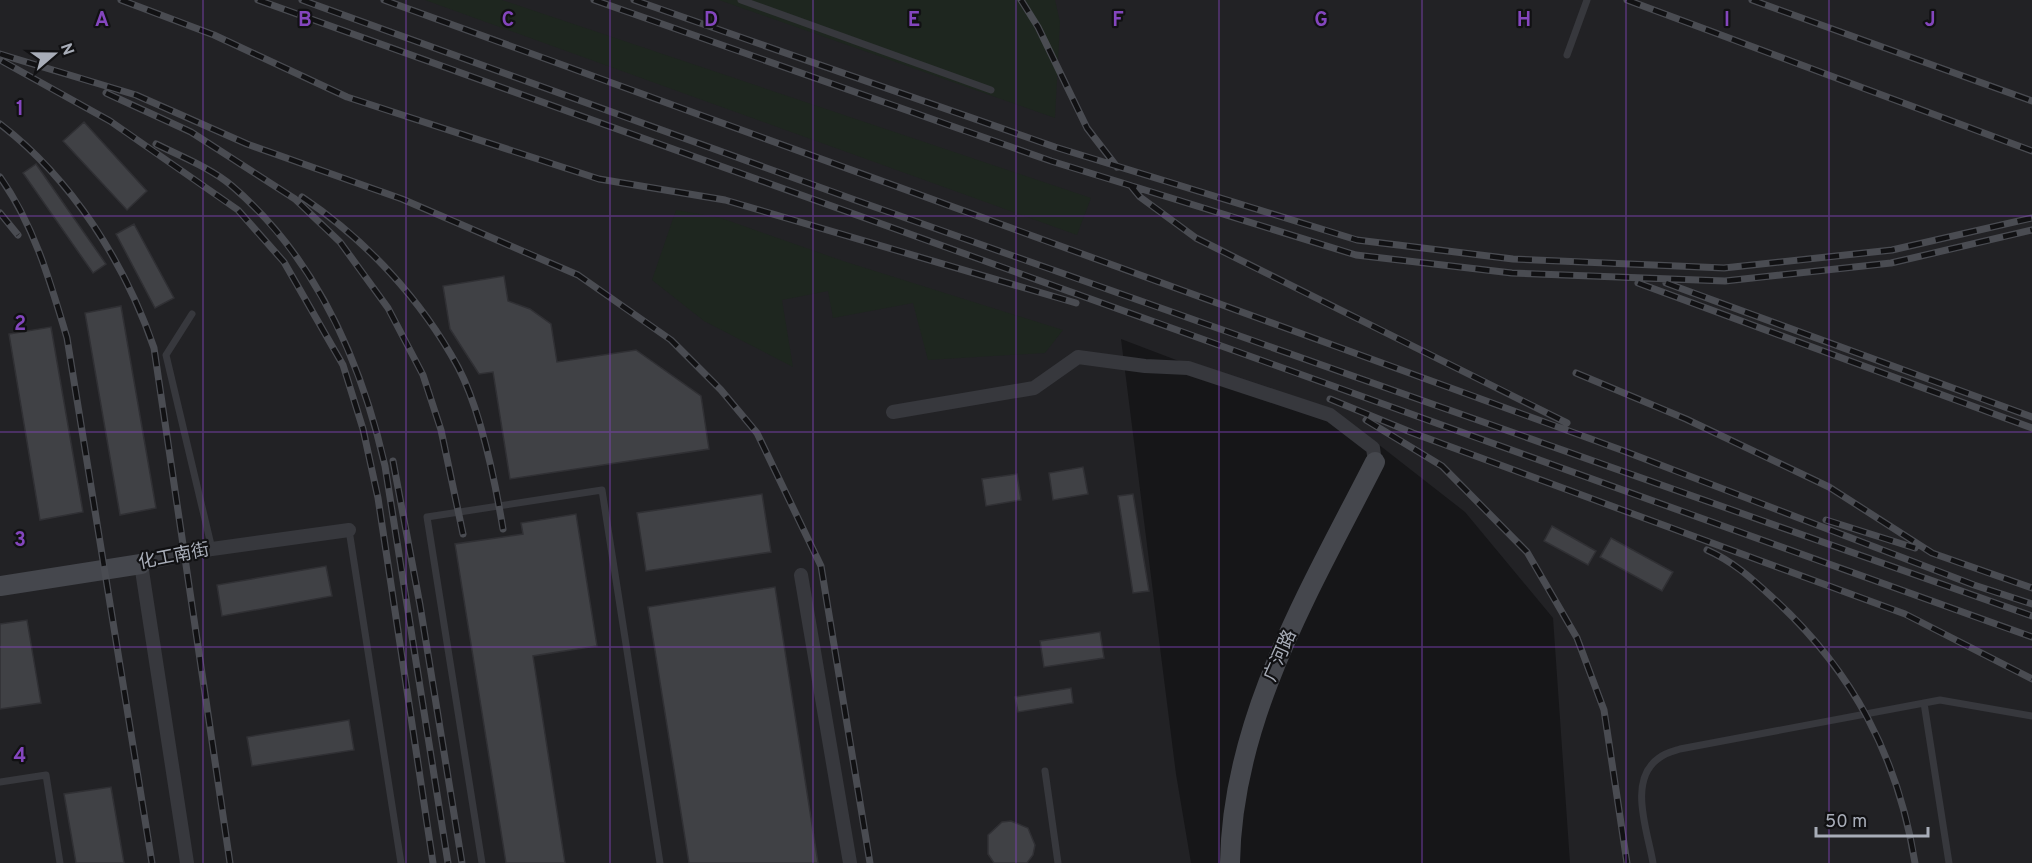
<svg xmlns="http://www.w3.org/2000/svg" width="2032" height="863" font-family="Overpass,'Noto Sans SC',sans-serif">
	<rect width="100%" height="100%" fill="#161618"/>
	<path fill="#222225" d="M0,0h2032v863h-462l-17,-245 -88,-106 -105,-82 -239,-91 55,435 15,89h-1191z"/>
	<path fill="#1e261f" d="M425,0h77l589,198 -14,37z
		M719,0h336l5,22 -5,96z
		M676,210l45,8 122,43 220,69 -18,23 -117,7 -15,-57 -80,15 -5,-27 -46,9 11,67 -89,-46 -52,-41z"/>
	<path fill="#404145" stroke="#303034" stroke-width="1.5" d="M84,122l63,69 -20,19 -64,-69z
		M36,164l70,100 -13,9 -70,-100z
		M134,224l40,74 -19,10 -39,-74z
		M504,276l4,25 22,8 21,15 6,38 79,-12 65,46 8,53 -199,30 -17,-107 -14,2 -29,-45 -7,-43z
		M121,306l35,202 -36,7 -35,-202z
		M51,327l32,185 -43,8 -31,-186z
		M1083,467l5,27 -35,6 -4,-27z
		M1017,474l4,26 -35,6 -4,-27z
		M762,494l9,58 -125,19 -9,-58z
		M1133,494l16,97 -16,2 -15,-97z
		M576,514l21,132 -64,10 32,207h-59l-51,-319 68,-10 -2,-11z
		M1552,526l44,25 -8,14 -44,-24z
		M1611,538l62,34 -11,19 -62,-34z
		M326,566l6,30 -110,20 -5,-31z
		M775,587l43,276h-129l-41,-256z
		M27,620l14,83 -41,6v-85z
		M1100,632l4,26 -60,9 -4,-26z
		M1071,688l2,15 -55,9 -3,-15z
		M349,720l5,30 -102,16 -5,-29z
		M111,787l13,76h-48l-12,-69z
		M1011,821l17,7 7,17 -2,10 -6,8h-33l-6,-9v-19l14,-13z"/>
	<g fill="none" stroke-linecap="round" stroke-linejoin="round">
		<path stroke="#37383d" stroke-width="7" d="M741,0l250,90
			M1567,55l20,-55
			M192,314l-26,41 46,194
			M349,530l52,333
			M1924,703l25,160
			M1045,771l13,92
			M0,782l46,-7 14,88
			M482,863l-55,-346 175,-27 58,373
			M1653,863c-5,-31 -26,-83 6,-105 6,-5 15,-7 21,-9l260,-49 92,16"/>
		<path stroke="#37383d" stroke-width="14" d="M893,412l141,-24 44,-31 67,9 43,2 142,47 43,33 2,14
			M801,575l49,288
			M187,863l-46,-299 71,-15 137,-19"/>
		<path stroke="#45474d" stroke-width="20" d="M0,586l141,-22
			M1230,863c2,-145 81,-275 145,-401"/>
		<g stroke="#4a4c52" stroke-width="7">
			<path id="rail" d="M121,0l93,35 133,62 252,82 126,21 351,103
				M258,0l1774,637
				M302,0l553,200 1177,416
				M384,0l1240,451 350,134 58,19
				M594,0l457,161 305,94 156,18 213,8 166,-18 141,-33
				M634,0l421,147 302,93 156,19 211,9 168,-18 140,-32
				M1021,0l17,27 49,101 30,39
				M1627,0l405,151
				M1752,0l280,101
				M0,54l136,41 111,49 155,55 176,76 93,65 50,50 36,43 64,133 49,297
				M2,61l108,60 128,89 46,52 59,103 20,64 15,69 55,365
				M106,93l85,39 104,67 45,43 48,66 35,67 18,55 22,104
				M0,124c72,55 125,139 154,224l76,515
				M156,144c24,12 55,24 76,42 83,71 129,175 153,280l63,397
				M0,177c34,48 50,104 67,161l85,525
				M1131,186l9,11 56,41 371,185
				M302,197c64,43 119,102 156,170 23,44 37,114 45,162
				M0,213l18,22
				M1638,283l394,145
				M1666,283l366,134
				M1576,373l110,46 143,68 103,66 100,35
				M1330,399l83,34 492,181 127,65
				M1366,420l76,46 85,86 50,86 27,72 23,153
				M393,461l27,144 42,258
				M1826,520l89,28
				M1707,550c27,12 44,28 66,48 80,73 125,159 142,265"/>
		</g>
		<use href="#rail" stroke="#111113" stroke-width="4.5" stroke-dasharray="14" stroke-linecap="butt"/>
	</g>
	<path fill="none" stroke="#8446be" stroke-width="1.5" stroke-opacity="0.55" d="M203,0v863M406,0v863M610,0v863M813,0v863M1016,0v863M1219,0v863M1422,0v863M1626,0v863M1829,0v863M0,216h2032M0,432h2032M0,647h2032"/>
	<g text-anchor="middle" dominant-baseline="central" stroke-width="4.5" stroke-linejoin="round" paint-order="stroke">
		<g font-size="18" fill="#a8adb8" stroke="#111113">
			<text transform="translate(174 557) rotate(-11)">化工南街</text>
			<text transform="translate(1281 656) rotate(-66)">广河路</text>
		</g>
	</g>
	<g font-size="20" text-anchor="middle" font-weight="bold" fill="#8446be" stroke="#111113" stroke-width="4.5" stroke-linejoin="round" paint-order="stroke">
		<text x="102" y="26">A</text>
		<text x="305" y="26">B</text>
		<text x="508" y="26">C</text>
		<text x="711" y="26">D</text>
		<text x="914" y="26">E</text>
		<text x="1118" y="26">F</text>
		<text x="1321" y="26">G</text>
		<text x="1524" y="26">H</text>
		<text x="1727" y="26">I</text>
		<text x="1930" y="26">J</text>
		<text x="20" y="115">1</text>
		<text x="20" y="330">2</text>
		<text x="20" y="546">3</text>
		<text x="20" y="762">4</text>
	</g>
	<g transform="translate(54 54) rotate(70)" stroke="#111113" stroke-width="4.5" paint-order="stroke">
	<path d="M0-4.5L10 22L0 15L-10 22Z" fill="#a8adb8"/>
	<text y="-9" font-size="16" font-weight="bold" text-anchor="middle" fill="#a8adb8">N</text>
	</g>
	<path d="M1816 827v9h112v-9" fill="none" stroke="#a8adb8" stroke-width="3"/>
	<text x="1825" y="827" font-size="18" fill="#a8adb8" stroke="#111113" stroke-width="4.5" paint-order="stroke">50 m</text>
</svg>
